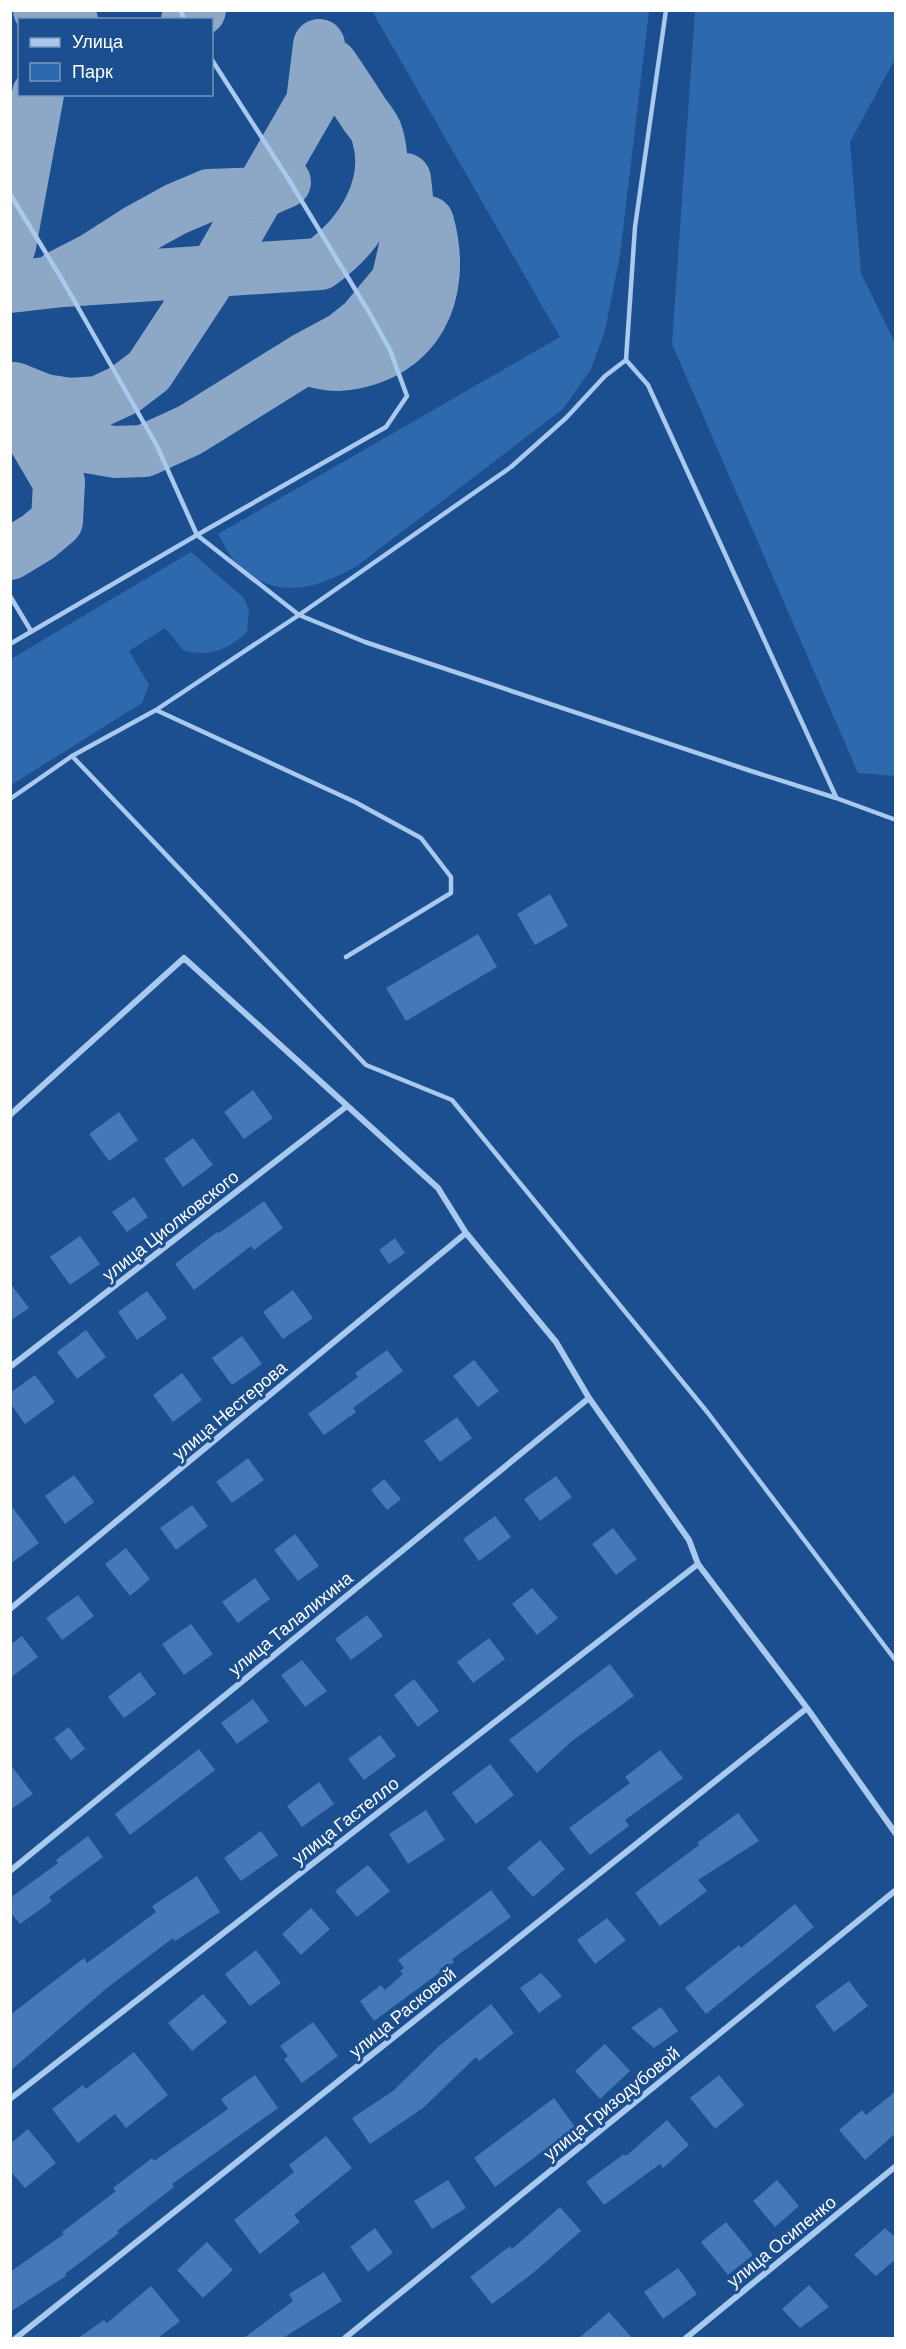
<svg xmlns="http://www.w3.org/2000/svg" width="906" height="2349" font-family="Barlow,sans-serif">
	<rect width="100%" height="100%" fill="#1b4f8f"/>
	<path fill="#2e69ad" d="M372,11h277l-29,244 -15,76 -15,40 -27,38 -206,157c-44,25 -86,36 -124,-7 -6,-7 -10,-17 -15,-25l342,-197z
		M695,11h200v48l-45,83 11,131 34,70v433l-37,-3 -186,-429z
		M191,552l53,46 5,13 -2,21c-21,19 -36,24 -63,19l-19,-23 -36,23 20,34 -7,18 -131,82v-126z"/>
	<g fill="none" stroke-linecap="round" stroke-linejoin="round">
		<path stroke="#8da7c7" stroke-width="52" d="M39,10l33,10
			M187,20l13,-10
			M10,246l28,-152
			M59,276l35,-18 42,-27 40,-22 33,-14 51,-2 25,-11
			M10,287l53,-6 257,-17c41,-29 73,-79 57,-130 -2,-7 -8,-14 -12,-19 -11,-17 -22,-34 -33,-50
			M307,360c10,2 22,6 32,5 79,-7 109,-71 89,-143
			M14,388l30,12 26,4 28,-2 26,-12 25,-19 65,-99 98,-170 7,-57
			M10,392l22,24 54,31 29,5 29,-1 46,-21 114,-71 39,-21 20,-16 34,-41 13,-56 -5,-46
			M10,554l28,-17 19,-16 2,-39 -43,-73"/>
	</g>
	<path fill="#4478b7" d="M550,894l18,32 -33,19 -18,-31z
		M478,934l19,33 -91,54 -20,-33z
		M253,1090l20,28 -29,21 -20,-27z
		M119,1112l19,28 -29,21 -20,-27z
		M193,1138l20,27 -30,22 -19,-28z
		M134,1197l14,20 -21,15 -15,-20z
		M264,1201l19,27 -29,22 -3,-4 -57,44 -19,-26 42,-32 2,1z
		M80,1236l20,28 -30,21 -20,-28z
		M395,1238l10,15 -16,11 -10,-14z
		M10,1283l19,25 -19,13z
		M293,1290l20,28 -30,21 -20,-27z
		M147,1291l20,27 -30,22 -19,-28z
		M86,1330l20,27 -29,22 -20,-27z
		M242,1336l20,28 -30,21 -20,-27z
		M387,1350l16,21 -50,37 3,4 -32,23 -16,-21 50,-37 -3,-4z
		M474,1360l25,31 -21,16 -25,-31z
		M182,1373l20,27 -29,22 -20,-27z
		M35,1375l20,27 -30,22 -15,-21v-10z
		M457,1417l15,21 -32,24 -16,-21z
		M248,1458l16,22 -32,23 -16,-21z
		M74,1475l20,27 -29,22 -20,-28z
		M556,1476l16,21 -32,24 -16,-22z
		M384,1479l17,20 -14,11 -16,-20z
		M10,1504l29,39 -29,21z
		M192,1505l16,21 -32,24 -16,-22z
		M495,1516l16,21 -32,24 -16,-22z
		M613,1528l24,31 -21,16 -24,-31z
		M295,1534l24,32 -21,15 -24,-31z
		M126,1548l24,31 -20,17 -25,-32z
		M255,1578l15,21 -32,24 -16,-21z
		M532,1588l26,30 -21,17 -25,-31z
		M78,1595l16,21 -32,24 -16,-22z
		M367,1615l16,21 -32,24 -16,-21z
		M191,1624l22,30 -29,21 -22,-31z
		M22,1636l16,21 -28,21v-33z
		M489,1638l16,21 -32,24 -16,-21z
		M302,1660l25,31 -22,16 -24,-32z
		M610,1664l24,32 -62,45 -35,32 -28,-33z
		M140,1672l16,22 -32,24 -16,-21z
		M414,1679l25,32 -21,16 -24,-32z
		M253,1699l16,22 -32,23 -16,-21z
		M69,1727l16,22 -14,11 -17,-22z
		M380,1735l16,21 -32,24 -16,-21z
		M199,1749l16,21 -85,65 -15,-21z
		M660,1750l23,28 -58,42 4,6 -39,29 -21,-27 61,-45 -5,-6z
		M10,1764l23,30 -23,16z
		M490,1764l24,31 -38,29 -24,-31z
		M319,1782l15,22 -32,23 -15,-21z
		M426,1810l19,30 -37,24 -19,-30z
		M738,1813l21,28 -61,39 9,11 -47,35 -25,-33 64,-48 -2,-2z
		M261,1831l17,24 -37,26 -17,-23z
		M88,1836l15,21 -54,40 3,4 -32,23 -10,-12v-14l48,-35 -2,-3z
		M540,1840l25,29 -32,28 -26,-29z
		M368,1865l22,26 -33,26 -22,-26z
		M197,1876l23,36 -45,29 -2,-3 -66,50 -97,83v-56l74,-57 3,5 69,-51 -4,-6z
		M491,1890l20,27 -59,42 2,3 -80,59 -14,-20 21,-16 4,5 18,-16 -3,-3 4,-3 -6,-8z
		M795,1904l19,23 -108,87 -21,-26 54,-43 2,3z
		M311,1908l19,21 -29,26 -19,-21z
		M607,1918l19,22 -31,24 -18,-24z
		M256,1950l25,33 -31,23 -25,-32z
		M541,1973l21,23 -23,17 -19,-25z
		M849,1981l19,25 -34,26 -19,-26z
		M203,1994l24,28 -35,29 -24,-28z
		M491,2004l23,29 -35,28 -3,-4 -53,51 -53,36 -18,-26 41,-27 46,-45z
		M661,2007l17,24 -24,17 -23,-20z
		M313,2022l25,34 -36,27 -18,-24 4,-3 -8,-10z
		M605,2044l25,27 -30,28 -25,-28z
		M134,2052l34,43 -42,33 -11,-14 -37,29 -26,-34 31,-24 3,4z
		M255,2075l23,33 -106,76 2,3 -57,44 2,2 -54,41 1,2 -56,36v-40l54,-38 -2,-2 54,-41 -3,-3 39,-30 2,3 74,-52 -7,-10z
		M719,2075l25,30 -29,24 -25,-31z
		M896,2091v42l-31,27 -26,-30 23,-20 4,5z
		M554,2098l21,29 -80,60 -21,-29z
		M667,2120l22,25 -26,23 -3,-4 -56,41 -18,-23 38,-28 2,2z
		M28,2129l28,34 -31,25 -15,-17v-27z
		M326,2136l26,32 -58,47 6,7 -40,32 -26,-34 60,-48 -5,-7z
		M448,2180l18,28 -34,21 -18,-28z
		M777,2180l22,26 -24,21 -22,-26z
		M560,2207l21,24 -48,42 -41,31 -22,-27 40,-31 2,3z
		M726,2222l27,33 -25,20 -27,-33z
		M375,2228l18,25 -25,19 -18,-25z
		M885,2228l11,10v21l-20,17 -22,-21z
		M207,2242l26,28 -30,28 -26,-28z
		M678,2268l19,26 -34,25 -19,-27z
		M324,2272l18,29 -59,37h-39l49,-37 -4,-7z
		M809,2285l20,22 -29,21 -18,-19z
		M151,2286l29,35 -22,17h-80l26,-18 3,3z
		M609,2312l23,26h-53z"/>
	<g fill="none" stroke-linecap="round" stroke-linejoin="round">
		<path stroke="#a9c9ee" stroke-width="4.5" d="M180,10l5,10
			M10,194l53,87 94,165 40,89 189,-108 21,-31 -17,-46 -20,-36 -81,-134 -77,-120
			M626,360l22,25 188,412
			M10,596l21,35
			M10,644l187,-109 102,80 212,-148 55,-49 39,-42 21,-16 9,-133 31,-217
			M156,710l199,92 66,36 30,39v16l-105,64
			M72,756l294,309 86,35 256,313 188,248
			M10,799l62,-43 84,-46 143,-95 66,27 386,129 85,27 60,22"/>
		<path stroke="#a9c9ee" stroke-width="6" d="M10,1115l174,-157 254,230 28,45 90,109 33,56 100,142 9,24 109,144 89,126
			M10,1367l337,-261
			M10,1609l456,-376
			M10,1871l579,-473
			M10,2099l688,-535
			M16,2338l791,-630
			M345,2338l551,-448
			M686,2338l210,-172"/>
	</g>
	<g text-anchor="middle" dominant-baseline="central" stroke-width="6" stroke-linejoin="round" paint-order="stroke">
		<g font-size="18" fill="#fff" stroke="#1b4f8f">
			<text transform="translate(170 1225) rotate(-38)">улица Циолковского</text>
			<text transform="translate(229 1410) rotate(-40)">улица Нестерова</text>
			<text transform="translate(290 1623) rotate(-39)">улица Талалихина</text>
			<text transform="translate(345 1820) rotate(-38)">улица Гастелло</text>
			<text transform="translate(402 2012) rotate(-39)">улица Расковой</text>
			<text transform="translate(611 2103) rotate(-39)">улица Гризодубовой</text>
			<text transform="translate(781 2241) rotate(-39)">улица Осипенко</text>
		</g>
	</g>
	<rect width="906" height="2349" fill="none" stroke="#ffffff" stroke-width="24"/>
	<rect x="18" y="18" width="195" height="78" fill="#1b4f8f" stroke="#7695bc" stroke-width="1.5"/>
	<rect x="30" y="38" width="30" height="9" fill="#a9c9ee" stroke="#7695bc" stroke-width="1.5"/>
	<text x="72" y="48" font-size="18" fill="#ffffff">Улица</text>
	<rect x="30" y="63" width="30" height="18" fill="#2e69ad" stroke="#7695bc" stroke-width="1.5"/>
	<text x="72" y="78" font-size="18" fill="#ffffff">Парк</text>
</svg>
